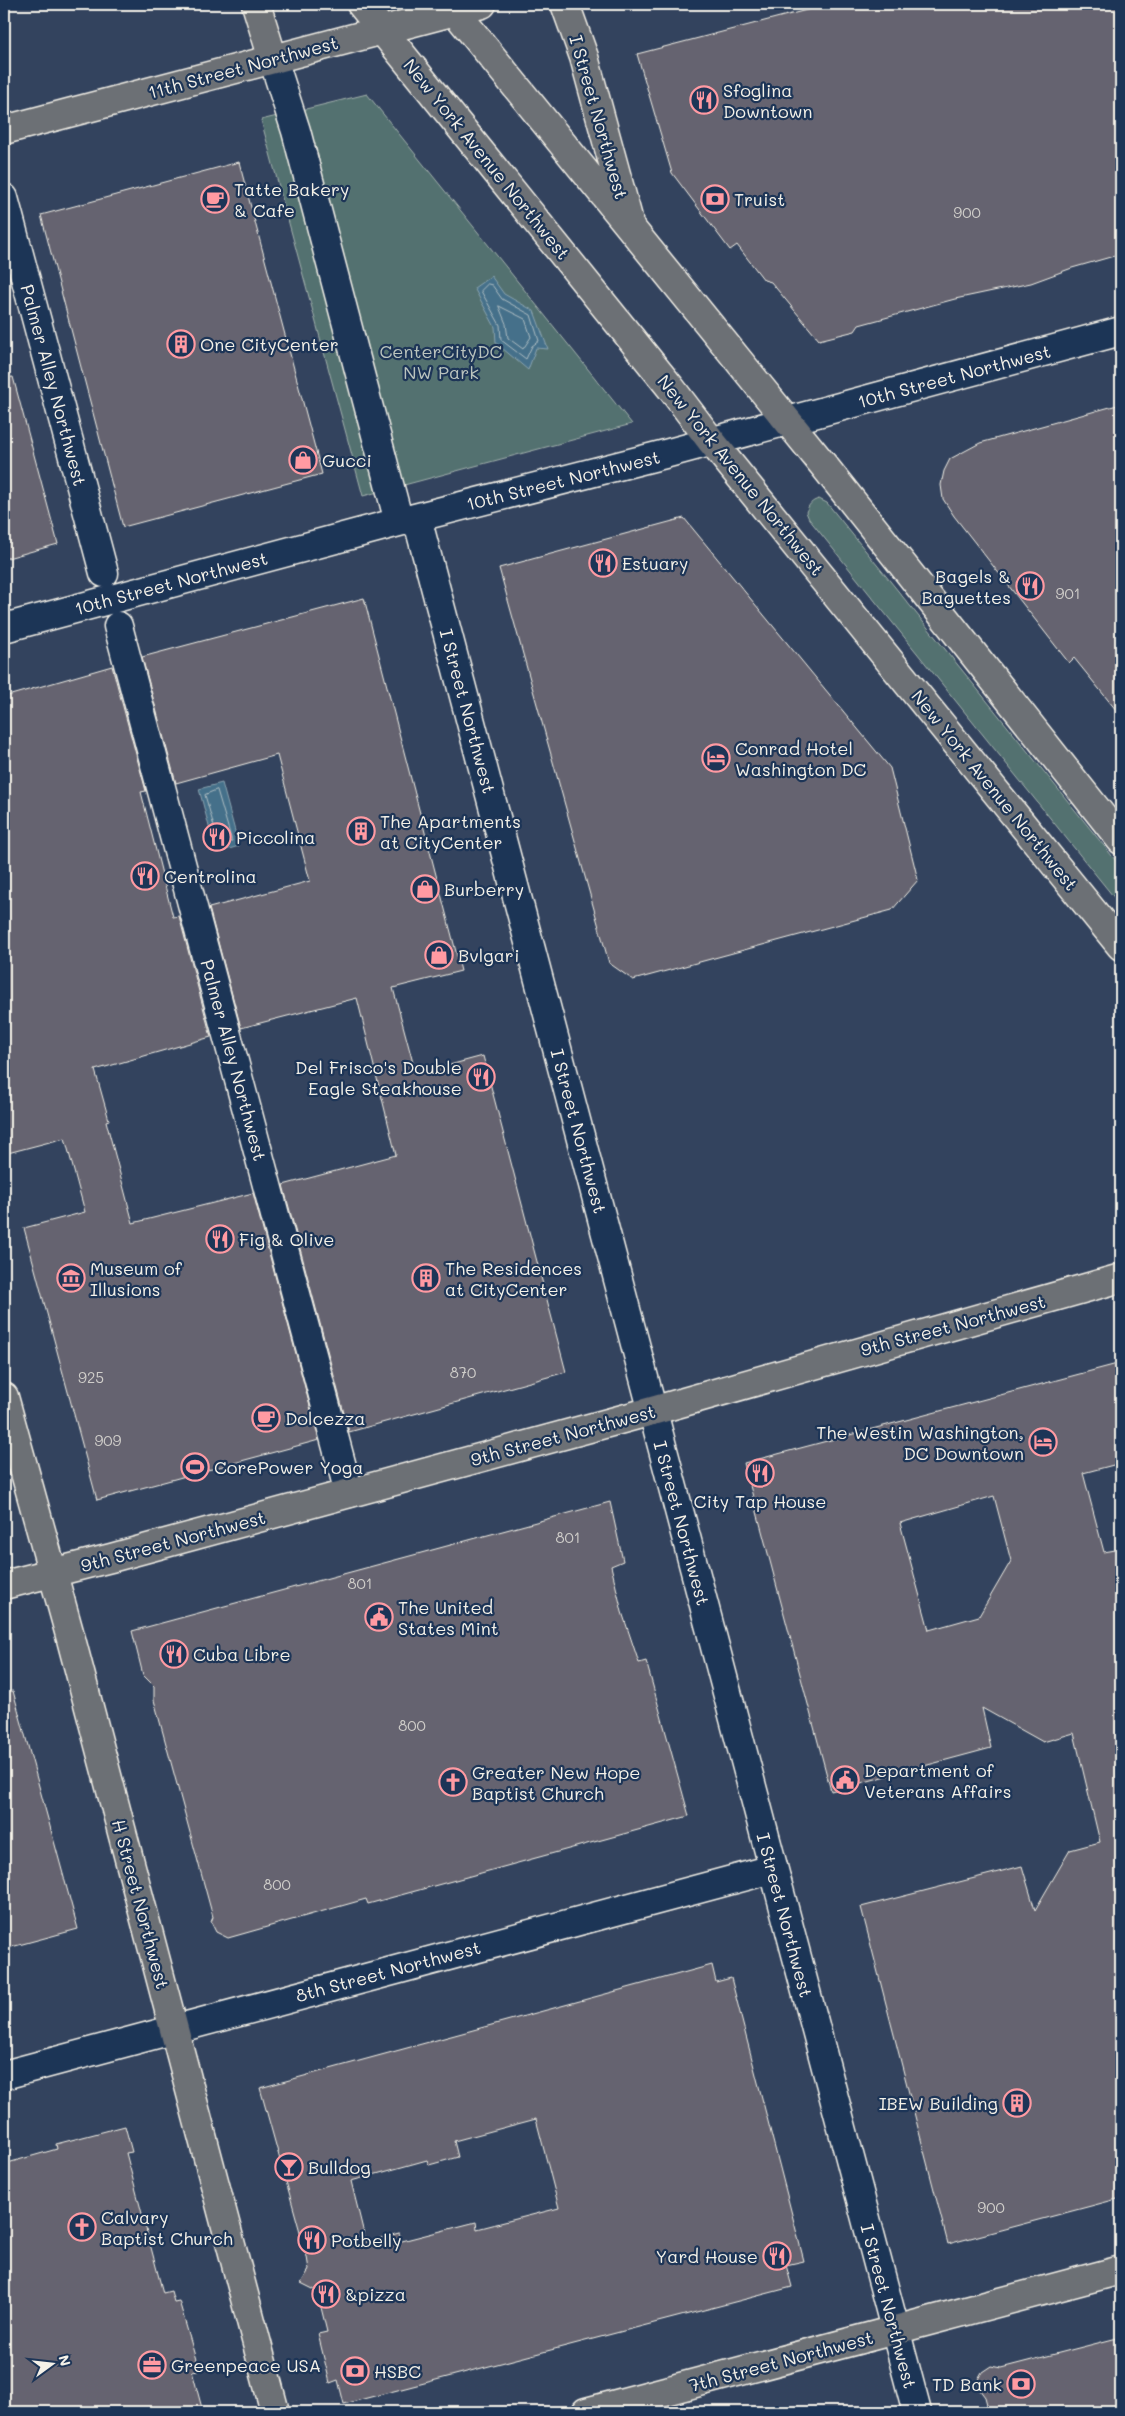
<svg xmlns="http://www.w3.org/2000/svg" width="1125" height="2416" font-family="Mali,sans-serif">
	<rect width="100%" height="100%" fill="#33435e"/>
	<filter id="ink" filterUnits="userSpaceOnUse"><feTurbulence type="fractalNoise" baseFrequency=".02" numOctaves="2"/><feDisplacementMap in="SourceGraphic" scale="10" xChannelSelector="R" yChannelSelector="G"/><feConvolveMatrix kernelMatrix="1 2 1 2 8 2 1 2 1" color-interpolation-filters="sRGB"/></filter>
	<g filter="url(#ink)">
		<path fill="#527170" stroke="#a3b1ac" d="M367,94l265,330 -269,72 -102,-376z
			M819,499l8,4 294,364v39l-312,-387 -3,-7c3,-7 5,-11 13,-13z"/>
		<path fill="#45708a" stroke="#8ba4b0" d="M491,276l13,18 30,17 14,38 -12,-1 -8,22 -32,-27 -1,-16 -21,-39z
			M222,783l17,63 -23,7 -17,-64z"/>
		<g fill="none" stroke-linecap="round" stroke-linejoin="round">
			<path stroke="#aebdc2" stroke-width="1" d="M488,284l4,1 10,14 29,16 8,26 -7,5 -6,13 -25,-19 -1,-15 -19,-34z
				M499,306l26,13 6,18 -8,12 -15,-11 -2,-14z
				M217,790l15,51 -11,5 -2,-2 -14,-49z"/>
		</g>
		<path fill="#65646f" stroke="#f4f1e8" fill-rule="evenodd" d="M830,4h291v250l-49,14 -41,15 -76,16 -96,26 -4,6 -36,9 -48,-58 -7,-2 -27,-35 -7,5 -58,-77 -35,-119z
			M239,162l83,312 -199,53 -82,-312z
			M13,377l45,167 -54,15v-181z
			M1121,404v312l-47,-58 -5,5 -115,-147 -11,-17 -2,-14 3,-14 6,-12 30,-16z
			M684,518l206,250 28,112 -26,30 -259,70 -24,-17 -110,-395z
			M364,598l97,373 -68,17 23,86 67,-18 83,316 -217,60 -66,-247 113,-30 -39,-157 -116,30 -32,-120 101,-27 -33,-126 -101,28 -34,-126z
			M112,666l34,125 -5,1 32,125 6,-1 32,121 -116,33 14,50 -3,1 27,102 120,-30 66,247 -222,60 -73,-272 61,-16 -20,-74 -61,16v-457z
			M1121,1363v100l-38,10 21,79 17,-3v649l-173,46 -87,-337 161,-41 13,44 35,-60 30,-8 -26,-109 -31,9 -61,-34 9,40 -160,43 -87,-328zM994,1496l17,65 -32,55 -50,14 -29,-107z
			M610,1502l13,59 -12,5 11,46 17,51 7,-2 43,155 -321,88 -2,-5 -138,39 -12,-6 -5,-10 2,-5 -59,-217v-14l-11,-11 -11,-44z
			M13,1691l65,238 -74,20v-257z
			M712,1965l4,17 15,-4 73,283 -18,4 6,22 -448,117 -6,-24 -8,3 -12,-49 9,-2 -10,-41 -16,-8 8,-13 -2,-13 -47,-169zM536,2119l23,89 -82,21 -1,-7 -74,19 -3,-8 -33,9 -15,-61 76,-21 2,5 29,-8 -4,-16z
			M125,2126l7,26 -6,1 37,140 8,-2 3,11 5,-1 20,69 -7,1 11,41h-199v-248l53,-15 -1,-5z
			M1121,2337v75h-132l-4,-15 -6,-8 -1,-10 4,-7 9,-6 10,2z"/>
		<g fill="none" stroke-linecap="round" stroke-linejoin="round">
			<g stroke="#f4f1e8" stroke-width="31">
				<path id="minor" d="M273,59l23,72 103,391
					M4,198l100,375
					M417,518l500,1894
					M118,626l231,867
					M4,628l395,-106 266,-68 456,-123
					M4,2075l769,-206"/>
			</g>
			<g stroke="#f4f1e8" stroke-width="31">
				<path id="major" d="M256,4l17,55
					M361,4l310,384 41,54 409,504
					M449,4l376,463 296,373
					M565,4l19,53 44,161
					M4,130l478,-126
					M4,1397l67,242 204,773
					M4,1585l107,-27 541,-147 469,-133
					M586,2412l535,-142"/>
			</g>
			<use href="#minor" stroke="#1d3557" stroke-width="28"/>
			<use href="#major" stroke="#6c6f75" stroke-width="28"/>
		</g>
	</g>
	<defs>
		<g id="restaurant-ring" transform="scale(1.4375)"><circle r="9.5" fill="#1d3557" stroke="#ff9aa2" stroke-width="1.5"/><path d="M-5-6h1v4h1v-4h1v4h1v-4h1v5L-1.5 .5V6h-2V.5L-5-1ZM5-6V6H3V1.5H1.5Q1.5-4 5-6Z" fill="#ff9aa2"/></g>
		<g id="cafe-ring" transform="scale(1.4375)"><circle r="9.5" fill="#1d3557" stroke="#ff9aa2" stroke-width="1.5"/><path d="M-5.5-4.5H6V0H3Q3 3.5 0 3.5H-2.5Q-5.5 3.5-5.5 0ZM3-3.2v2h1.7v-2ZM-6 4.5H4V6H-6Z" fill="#ff9aa2"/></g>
		<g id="bank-ring" transform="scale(1.4375)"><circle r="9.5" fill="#1d3557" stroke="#ff9aa2" stroke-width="1.5"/><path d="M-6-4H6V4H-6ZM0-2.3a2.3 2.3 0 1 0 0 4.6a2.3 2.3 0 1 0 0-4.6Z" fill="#ff9aa2"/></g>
		<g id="building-ring" transform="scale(1.4375)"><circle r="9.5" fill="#1d3557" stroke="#ff9aa2" stroke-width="1.5"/><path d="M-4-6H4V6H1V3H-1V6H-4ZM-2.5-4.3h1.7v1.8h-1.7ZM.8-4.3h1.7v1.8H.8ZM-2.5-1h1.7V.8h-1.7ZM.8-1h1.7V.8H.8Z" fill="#ff9aa2"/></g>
		<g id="shop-ring" transform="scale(1.4375)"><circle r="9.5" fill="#1d3557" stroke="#ff9aa2" stroke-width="1.5"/><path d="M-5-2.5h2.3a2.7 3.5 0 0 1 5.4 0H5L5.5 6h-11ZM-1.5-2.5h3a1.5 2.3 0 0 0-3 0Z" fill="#ff9aa2"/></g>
		<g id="hotel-ring" transform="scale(1.4375)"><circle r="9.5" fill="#1d3557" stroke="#ff9aa2" stroke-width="1.5"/><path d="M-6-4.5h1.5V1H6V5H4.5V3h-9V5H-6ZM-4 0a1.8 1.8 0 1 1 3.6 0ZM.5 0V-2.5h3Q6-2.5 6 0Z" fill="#ff9aa2"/></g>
		<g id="museum-ring" transform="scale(1.4375)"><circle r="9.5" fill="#1d3557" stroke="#ff9aa2" stroke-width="1.5"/><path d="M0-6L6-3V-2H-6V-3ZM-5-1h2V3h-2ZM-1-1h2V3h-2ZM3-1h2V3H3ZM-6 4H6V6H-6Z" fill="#ff9aa2"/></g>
		<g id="stadium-ring" transform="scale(1.4375)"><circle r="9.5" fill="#1d3557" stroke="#ff9aa2" stroke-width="1.5"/><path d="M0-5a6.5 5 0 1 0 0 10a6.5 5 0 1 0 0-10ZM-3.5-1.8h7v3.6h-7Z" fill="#ff9aa2"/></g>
		<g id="civic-ring" transform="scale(1.4375)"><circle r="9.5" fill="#1d3557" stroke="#ff9aa2" stroke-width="1.5"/><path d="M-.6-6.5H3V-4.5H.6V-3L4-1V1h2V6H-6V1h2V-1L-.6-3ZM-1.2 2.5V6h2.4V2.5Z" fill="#ff9aa2"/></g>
		<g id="church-ring" transform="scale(1.4375)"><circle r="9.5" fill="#1d3557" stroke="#ff9aa2" stroke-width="1.5"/><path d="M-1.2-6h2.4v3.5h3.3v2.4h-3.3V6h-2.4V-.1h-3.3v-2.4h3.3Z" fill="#ff9aa2"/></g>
		<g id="bar-ring" transform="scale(1.4375)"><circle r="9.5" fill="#1d3557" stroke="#ff9aa2" stroke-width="1.5"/><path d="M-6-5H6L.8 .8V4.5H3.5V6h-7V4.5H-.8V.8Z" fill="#ff9aa2"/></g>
		<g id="office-ring" transform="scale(1.4375)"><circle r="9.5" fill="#1d3557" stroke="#ff9aa2" stroke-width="1.5"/><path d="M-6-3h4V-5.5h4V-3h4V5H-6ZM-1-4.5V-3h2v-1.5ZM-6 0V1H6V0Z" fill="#ff9aa2"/></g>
	</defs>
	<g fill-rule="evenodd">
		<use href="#restaurant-ring" x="704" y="100"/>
		<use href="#cafe-ring" x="215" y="199"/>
		<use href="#bank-ring" x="715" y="199"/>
		<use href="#building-ring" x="181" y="344"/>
		<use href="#shop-ring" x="303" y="460"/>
		<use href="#restaurant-ring" x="603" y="563"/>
		<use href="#restaurant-ring" x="1030" y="586"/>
		<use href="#hotel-ring" x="716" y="758"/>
		<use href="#building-ring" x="361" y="831"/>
		<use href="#restaurant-ring" x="217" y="837"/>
		<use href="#restaurant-ring" x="145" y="876"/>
		<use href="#shop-ring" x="425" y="889"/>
		<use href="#shop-ring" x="439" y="955"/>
		<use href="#restaurant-ring" x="481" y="1077"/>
		<use href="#restaurant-ring" x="220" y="1239"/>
		<use href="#museum-ring" x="71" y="1278"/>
		<use href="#building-ring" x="426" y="1278"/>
		<use href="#cafe-ring" x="266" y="1418"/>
		<use href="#hotel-ring" x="1043" y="1442"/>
		<use href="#stadium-ring" x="195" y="1467"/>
		<use href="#restaurant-ring" x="760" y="1473"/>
		<use href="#civic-ring" x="379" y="1617"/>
		<use href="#restaurant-ring" x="174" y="1654"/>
		<use href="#civic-ring" x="845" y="1780"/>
		<use href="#church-ring" x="453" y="1782"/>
		<use href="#building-ring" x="1017" y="2103"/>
		<use href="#bar-ring" x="289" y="2167"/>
		<use href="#church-ring" x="82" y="2227"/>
		<use href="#restaurant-ring" x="312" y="2240"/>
		<use href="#restaurant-ring" x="777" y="2256"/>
		<use href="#restaurant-ring" x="326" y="2294"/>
		<use href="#office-ring" x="152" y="2365"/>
		<use href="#bank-ring" x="355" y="2371"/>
		<use href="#bank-ring" x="1021" y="2384"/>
	</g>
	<g text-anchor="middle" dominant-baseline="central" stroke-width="4.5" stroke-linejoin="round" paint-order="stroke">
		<g font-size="15" fill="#d0ceca">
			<text x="967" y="212">900</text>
			<text x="1068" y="593">901</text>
			<text x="463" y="1372">870</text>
			<text x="91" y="1377">925</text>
			<text x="108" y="1440">909</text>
			<text x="568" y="1537">801</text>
			<text x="360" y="1583">801</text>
			<text x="412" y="1725">800</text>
			<text x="277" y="1884">800</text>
			<text x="991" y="2207">900</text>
		</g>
		<g font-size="18" fill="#f4f1e8" stroke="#1d3557">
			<text transform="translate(243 67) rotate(-15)">11th Street Northwest</text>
			<text transform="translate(599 117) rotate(74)">I Street Northwest</text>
			<text transform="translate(487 159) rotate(51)">New York Avenue Northwest</text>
			<text transform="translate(954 376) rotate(-15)">10th Street Northwest</text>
			<text transform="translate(54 385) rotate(75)">Palmer Alley Northwest</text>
			<text transform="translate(741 475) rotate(51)">New York Avenue Northwest</text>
			<text transform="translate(563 480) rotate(-14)">10th Street Northwest</text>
			<text transform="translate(171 583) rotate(-15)">10th Street Northwest</text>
			<text transform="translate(468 711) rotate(75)">I Street Northwest</text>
			<text transform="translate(995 790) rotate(51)">New York Avenue Northwest</text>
			<text transform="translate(234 1060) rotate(75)">Palmer Alley Northwest</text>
			<text transform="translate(579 1131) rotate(75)">I Street Northwest</text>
			<text transform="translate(953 1325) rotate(-15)">9th Street Northwest</text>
			<text transform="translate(563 1435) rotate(-15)">9th Street Northwest</text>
			<text transform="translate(682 1523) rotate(75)">I Street Northwest</text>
			<text transform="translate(173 1541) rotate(-15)">9th Street Northwest</text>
			<text transform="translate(141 1904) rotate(75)">H Street Northwest</text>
			<text transform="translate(785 1915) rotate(75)">I Street Northwest</text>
			<text transform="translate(388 1971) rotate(-15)">8th Street Northwest</text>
			<text transform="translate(889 2306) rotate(75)">I Street Northwest</text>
			<text transform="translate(781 2361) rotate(-15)">7th Street Northwest</text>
		</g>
		<g font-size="18" fill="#f4f1e8" stroke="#1d3557" text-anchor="start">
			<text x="723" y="90">Sfoglina<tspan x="723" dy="21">Downtown</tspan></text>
			<text x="234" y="189">Tatte Bakery<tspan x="234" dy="21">&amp; Cafe</tspan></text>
			<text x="734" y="199">Truist</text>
			<text x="200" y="344">One CityCenter</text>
			<text x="322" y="460">Gucci</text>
			<text x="622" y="563">Estuary</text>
			<text x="1011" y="576" text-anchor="end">Bagels &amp;<tspan x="1011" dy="21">Baguettes</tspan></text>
			<text x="735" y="748">Conrad Hotel<tspan x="735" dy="21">Washington DC</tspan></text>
			<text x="380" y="821">The Apartments<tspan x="380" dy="21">at CityCenter</tspan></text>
			<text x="236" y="837">Piccolina</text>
			<text x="164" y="876">Centrolina</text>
			<text x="444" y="889">Burberry</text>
			<text x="458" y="955">Bvlgari</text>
			<text x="462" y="1067" text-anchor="end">Del Frisco's Double<tspan x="462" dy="21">Eagle Steakhouse</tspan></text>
			<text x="239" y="1239">Fig &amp; Olive</text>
			<text x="90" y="1268">Museum of<tspan x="90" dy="21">Illusions</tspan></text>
			<text x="445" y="1268">The Residences<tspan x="445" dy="21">at CityCenter</tspan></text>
			<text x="285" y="1418">Dolcezza</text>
			<text x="1024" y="1432" text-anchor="end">The Westin Washington,<tspan x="1024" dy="21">DC Downtown</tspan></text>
			<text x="214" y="1467">CorePower Yoga</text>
			<text x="760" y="1501" text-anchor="middle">City Tap House</text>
			<text x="398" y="1607">The United<tspan x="398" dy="21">States Mint</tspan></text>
			<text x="193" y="1654">Cuba Libre</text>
			<text x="864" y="1770">Department of<tspan x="864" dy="21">Veterans Affairs</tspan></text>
			<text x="472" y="1772">Greater New Hope<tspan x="472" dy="21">Baptist Church</tspan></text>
			<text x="998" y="2103" text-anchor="end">IBEW Building</text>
			<text x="308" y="2167">Bulldog</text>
			<text x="101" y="2217">Calvary<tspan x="101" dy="21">Baptist Church</tspan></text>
			<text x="331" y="2240">Potbelly</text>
			<text x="758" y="2256" text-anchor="end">Yard House</text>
			<text x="345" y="2294">&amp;pizza</text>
			<text x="171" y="2365">Greenpeace USA</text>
			<text x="374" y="2371">HSBC</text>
			<text x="1002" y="2384" text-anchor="end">TD Bank</text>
		</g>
		<g font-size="18" fill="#bbc4be" stroke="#1d3557">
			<text x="441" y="351">CenterCityDC<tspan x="441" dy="21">NW Park</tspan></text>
		</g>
	</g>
	<rect width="1125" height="2416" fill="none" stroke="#1d3557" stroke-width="20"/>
	<rect x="10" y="10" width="1105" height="2396" fill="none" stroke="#f4f1e8" stroke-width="2" filter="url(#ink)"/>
	<g transform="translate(52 2364) rotate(75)" stroke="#1d3557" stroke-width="4" paint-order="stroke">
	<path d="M0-4L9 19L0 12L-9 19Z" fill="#f4f1e8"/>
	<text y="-8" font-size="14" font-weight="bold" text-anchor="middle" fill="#f4f1e8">N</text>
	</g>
</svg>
